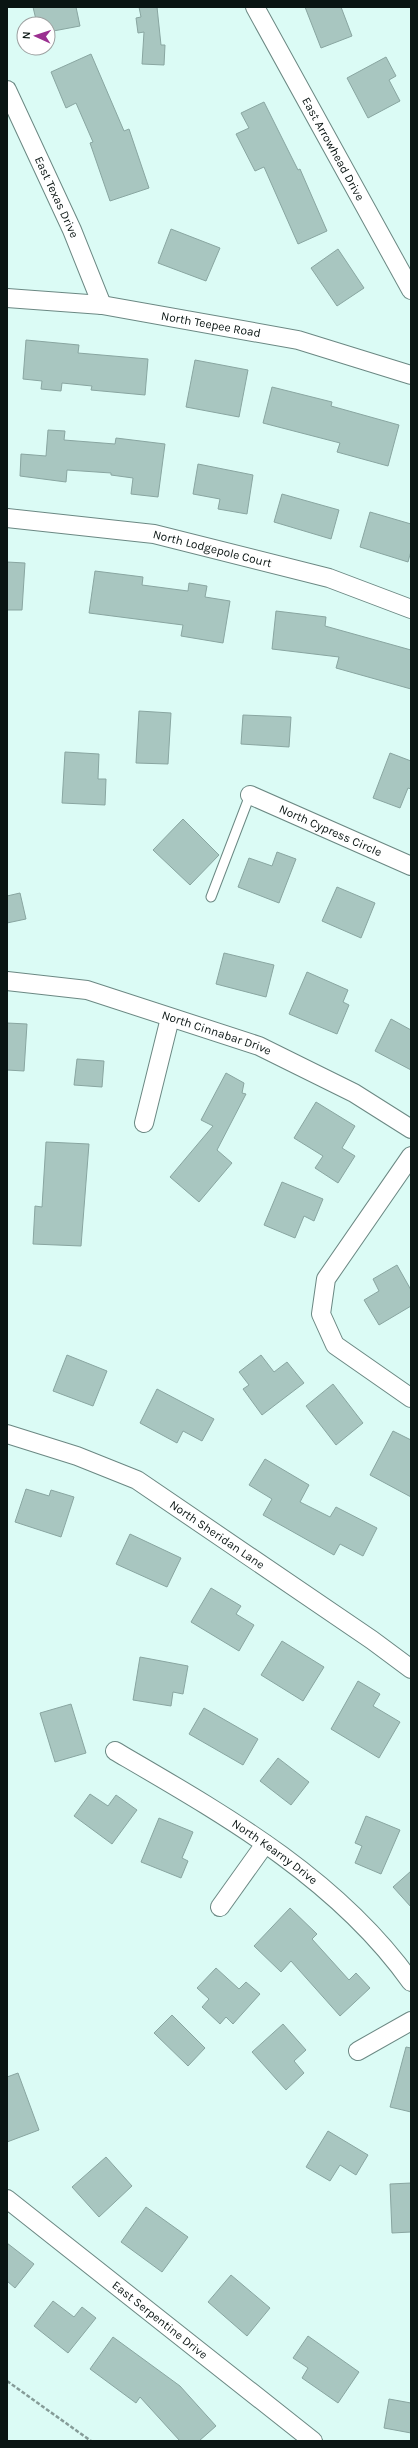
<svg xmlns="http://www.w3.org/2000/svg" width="418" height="2448" font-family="Karla,sans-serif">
	<rect width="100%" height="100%" fill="#dbfbf5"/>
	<path fill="#a8c6c0" stroke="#89a6a1" d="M33,7h43l4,19 -32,6v-8h-11z
		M139,7h18l4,38h4l-1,20 -22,-1 2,-32 -6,1 -2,-15 5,-1z
		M305,7h36l11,29 -31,12z
		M91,54l33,77 5,-2 20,59 -39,13 -20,-58 3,-1 -17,-39 -10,5 -15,-36z
		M386,57l10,19 -7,4 11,21 -32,17 -21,-40z
		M264,102l34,68 2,-1 27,62 -29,13 -34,-77 -9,4 -19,-37 13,-6 -8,-15z
		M171,229l49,19 -14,33 -48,-18z
		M338,249l26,39 -27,18 -26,-38z
		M26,340l53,5 -1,8 70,6 -3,36 -54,-5 1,-4 -30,-3 -1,8 -20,-2 1,-8 -19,-2z
		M195,360l53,10 -9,47 -53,-10z
		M272,387l60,15 -1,4 68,19 -11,41 -51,-14 3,-9 -77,-20z
		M48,430l17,1 -1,9 51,4 1,-6 49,6 -7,53 -27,-3 2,-16 -22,-3v-2l-44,-3 -1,12 -46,-6 1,-22 25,2z
		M198,464l55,11 -6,39 -29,-5 2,-10 -27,-5z
		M282,494l57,16 -8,29 -57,-17z
		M370,512l41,12v27l-3,11 -48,-15z
		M7,562l18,1 -3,47h-15z
		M95,571l48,6 -1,8 46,6 1,-8 18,3 -2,11 25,4 -7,42 -42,-7 2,-11 -94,-12z
		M276,611l50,6 -1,9 86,24v39l-75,-21 3,-11 -67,-8z
		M139,711l32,2 -3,51 -32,-1z
		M243,715l48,2 -2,30 -48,-3z
		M65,752l34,2 -1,25h8l-1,26 -43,-2z
		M390,753l21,8v28l-3,-1 -8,20 -27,-10z
		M183,819l36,36 -29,30 -37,-35z
		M277,852l19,7 -17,44 -41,-16 11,-29 23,8z
		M337,887l38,16 -14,35 -39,-17z
		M20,893l6,26 -19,4v-27z
		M224,953l50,12 -8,32 -50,-13z
		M307,972l41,18 -5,12 6,3 -12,29 -48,-20z
		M391,1019l20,11v40l-36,-19z
		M7,1023l20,1 -3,47 -17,-1z
		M77,1059l27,2 -2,26 -28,-2z
		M226,1073l18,10 -2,10 4,1 -29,56 15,13 -33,39 -29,-25 43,-51 -12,-6z
		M316,1102l39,24 -13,22 13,8 -17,27 -23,-15 8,-12 -29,-18z
		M46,1142l43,2 -8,102 -48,-2 2,-38 7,1z
		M282,1182l41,17 -9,22 -10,-5 -9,22 -31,-13z
		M397,1265l14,25v16l-32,19 -15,-25 15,-9 -6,-12z
		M67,1355l40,16 -14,35 -40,-15z
		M261,1355l13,17 13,-10 17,21 -42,32 -19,-26 6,-4 -10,-13z
		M333,1384l30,39 -27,22 -30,-39z
		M157,1389l57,30 -12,22 -19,-10 -6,12 -37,-20z
		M393,1431l18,9v57l-41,-22z
		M265,1459l44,26 -9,17 30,15 6,-10 41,21 -14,28 -23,-12 -6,11 -71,-40 9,-16 -23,-14z
		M26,1489l23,7 2,-6 23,7 -13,40 -46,-15z
		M130,1534l51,24 -14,29 -51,-23z
		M211,1588l30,18 -5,8 18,11 -15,26 -48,-29z
		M282,1641l42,26 -21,34 -42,-26z
		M140,1657l48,9 -5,28 -10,-2 -2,14 -38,-6z
		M358,1681l22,13 -7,12 27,16 -21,36 -48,-29z
		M71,1704l15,49 -31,9 -15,-49z
		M204,1708l54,31 -15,26 -54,-31z
		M278,1758l31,24 -18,23 -31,-24z
		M90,1794l18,12 8,-11 21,15 -25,34 -38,-28z
		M366,1816l34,14 -19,44 -26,-11 7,-17 -7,-3z
		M159,1818l34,14 -11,26 6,3 -7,17 -40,-16z
		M411,1871v36l-18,-20z
		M290,1908l27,26 -5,5 37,41 7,-7 14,15 -30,28 -49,-55 -10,11 -27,-26z
		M216,1968l23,21 7,-7 14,12 -27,30 -7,-7 -6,7 -18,-17 7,-8 -12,-11z
		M172,2015l33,33 -17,18 -34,-33z
		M283,2024l23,26 -12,11 10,12 -18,17 -34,-38z
		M406,2047l5,1v64l-21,-5z
		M18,2073l21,57 -32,12v-65z
		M328,2131l40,24 -12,20 -16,-10 -10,16 -24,-14z
		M106,2157l26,29 -33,31 -27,-30z
		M411,2183v49l-19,1 -2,-49z
		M146,2207l42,30 -26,35 -41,-30z
		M7,2243l27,21 -19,24 -8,-7z
		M231,2275l39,33 -23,28 -39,-34z
		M53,2301l21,16 8,-10 14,11 -28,35 -34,-27z
		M308,2336l51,36 -21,31 -36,-25 6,-10 -15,-10z
		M113,2337l67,49 36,40 -17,15h-19l-40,-44 -4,6 -46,-34z
		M389,2399l22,4v30l-27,-5z"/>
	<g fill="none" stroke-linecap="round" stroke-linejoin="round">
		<g stroke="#6b8883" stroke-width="11">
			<path id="lane" d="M211,897l39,-102"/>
		</g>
		<g stroke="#6b8883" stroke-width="20">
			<g id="street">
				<path id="s1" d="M255,7l156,283"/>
				<path id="s2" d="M7,90l65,140 30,75"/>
				<path id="s3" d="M7,298l95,7 196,35 113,35"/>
				<path id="s4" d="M7,518l147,16 175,44 82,31"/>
				<path id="s5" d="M250,795l161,71"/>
				<path id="s6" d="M7,981l80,9 172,56 95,47 57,36"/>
				<path d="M144,1123l26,-105"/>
				<path d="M411,1156l-85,123 -5,35 14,31 76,53"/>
				<path id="s7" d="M7,1434l70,22 60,24 235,160 39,29"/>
				<path id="s8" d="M115,1751c108,63 222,127 296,231"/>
				<path d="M220,1907l45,-63"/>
				<path d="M358,2051l53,-30"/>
				<path id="s9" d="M7,2199l306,242"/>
			</g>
		</g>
		<path stroke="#859c98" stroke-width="2.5" stroke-dasharray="4 2" stroke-linecap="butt" d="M7,2381l84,60"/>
		<use href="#lane" stroke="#fff" stroke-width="9"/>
		<use href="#street" stroke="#fff" stroke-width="18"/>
	</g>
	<g text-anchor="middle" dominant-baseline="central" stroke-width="4" stroke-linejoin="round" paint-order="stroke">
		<g font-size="12" fill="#0a1513" stroke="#fff">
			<text stroke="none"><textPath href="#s1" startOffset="162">East Arrowhead Drive</textPath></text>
			<text stroke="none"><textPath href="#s2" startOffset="118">East Texas Drive</textPath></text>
			<text stroke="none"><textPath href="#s3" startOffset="206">North Teepee Road</textPath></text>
			<text stroke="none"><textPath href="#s4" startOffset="208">North Lodgepole Court</textPath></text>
			<text stroke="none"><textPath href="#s5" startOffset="88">North Cypress Circle</textPath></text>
			<text stroke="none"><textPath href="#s6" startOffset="217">North Cinnabar Drive</textPath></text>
			<text stroke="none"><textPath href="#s7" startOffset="235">North Sheridan Lane</textPath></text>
			<text stroke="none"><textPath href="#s8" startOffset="189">North Kearny Drive</textPath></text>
			<text stroke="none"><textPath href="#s9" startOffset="195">East Serpentine Drive</textPath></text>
		</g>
	</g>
	<rect width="418" height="2448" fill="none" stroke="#0a1513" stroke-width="16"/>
	<g transform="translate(36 36) rotate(273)"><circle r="19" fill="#ffffff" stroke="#9da1a1"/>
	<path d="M0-3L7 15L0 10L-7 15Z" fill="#9b2f90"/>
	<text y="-6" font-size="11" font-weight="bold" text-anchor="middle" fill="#0a1513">N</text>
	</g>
</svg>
